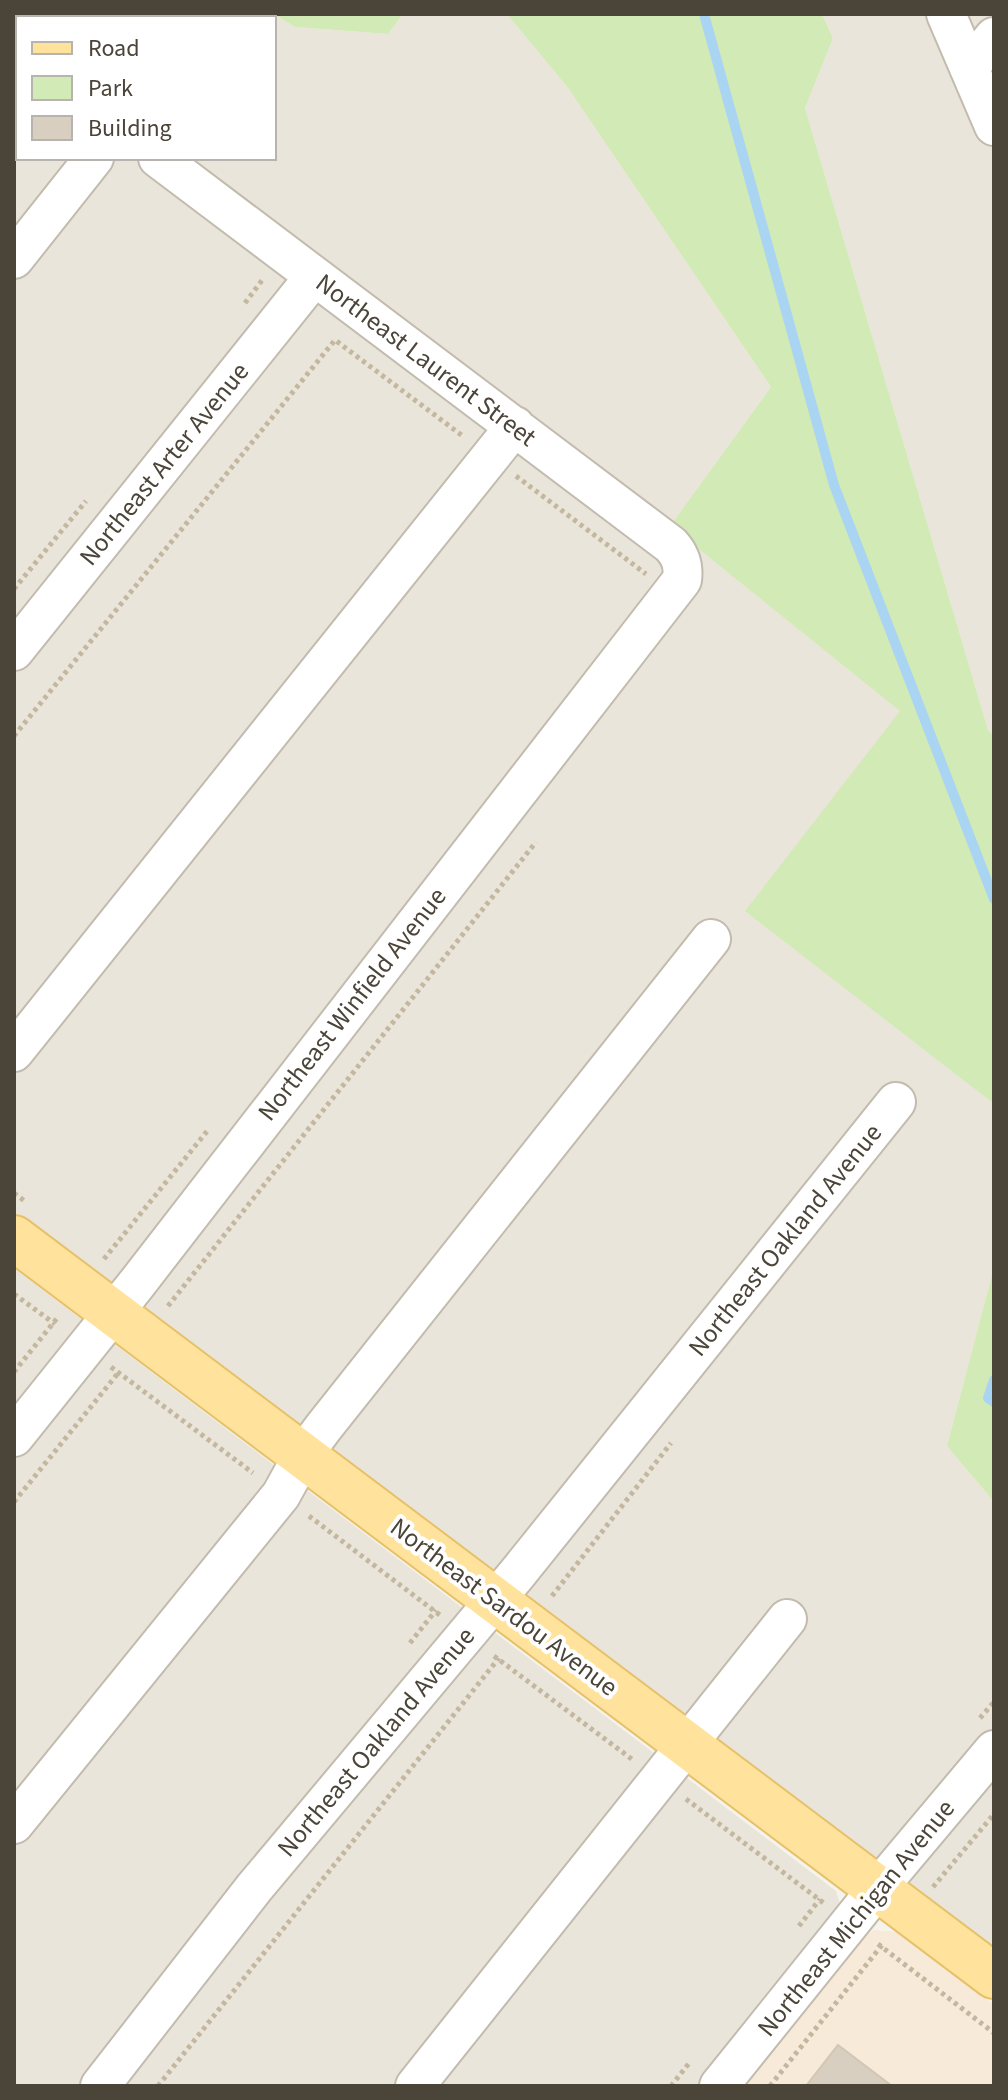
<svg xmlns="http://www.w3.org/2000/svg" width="1008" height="2100" font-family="'Source Sans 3',sans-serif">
	<rect width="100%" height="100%" fill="#f6f3ec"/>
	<path fill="#eae5da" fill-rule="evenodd" d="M14,14h260l21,13 93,7 15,-20h104l61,74 203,299 -101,139 231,185 -155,200 248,193v163l-47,179 47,56v449l-980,-738zM18,18h256v140h-256z
		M822,14h172v722l-6,-6 -183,-622 28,-70z
		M14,1268l822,623 4,13 -9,17 -132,163 2,2h-687z"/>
	<path fill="#f7ead8" d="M874,1930l22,2 98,73v81h-254l117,-144z"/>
	<path fill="#d2eab5" d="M274,14h129l-15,20 -93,-7z
		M507,14h315l11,24 -28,70 183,622 6,6v368l-249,-193 155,-200 -230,-185 101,-139 -203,-299z
		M994,1267v235l-47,-56z"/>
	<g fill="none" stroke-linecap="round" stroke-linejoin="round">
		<path stroke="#a9d4f2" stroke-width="10" d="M704,14l130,471 160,414
			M994,1380l-6,18 6,4"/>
	</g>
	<path fill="#d8cfc1" stroke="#d3c7b4" stroke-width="2" d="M838,2045l54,41h-86z"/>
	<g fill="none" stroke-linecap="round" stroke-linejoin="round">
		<g stroke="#c2bbae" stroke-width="42">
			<path id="minor" d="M946,14l48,112
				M14,49l4,3
				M969,68l25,-31
				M14,259l80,-101
				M14,651l300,-374
				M14,1052l501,-626
				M14,1437l121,-151 547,-706c2,-14 -1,-24 -11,-35l-513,-387
				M14,1824l267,-329 22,-40 20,-27 388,-489
				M100,2086l154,-198 263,-314 379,-472
				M415,2086l372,-467
				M719,2086l159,-198 116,-138"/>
		</g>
		<g stroke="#e6c16a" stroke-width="48">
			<path id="major" d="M14,1238l980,738"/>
		</g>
		<path stroke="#c4b79f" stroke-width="5" stroke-dasharray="4 4" stroke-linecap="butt" d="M245,303l18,-24
			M516,476l130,98
			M14,589l72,-88
			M14,736l321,-396 129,97
			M14,1193l12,9
			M104,1259l104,-129
			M14,1294l41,30
			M168,1306l368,-464
			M111,1367l142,106
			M14,1372l44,-55
			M14,1502l105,-130
			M309,1516l132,100
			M552,1596l119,-153
			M410,1643l26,-33
			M494,1656l139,104
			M980,1718l14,-16
			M686,1799l139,105
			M933,1887l61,-73
			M799,1926l21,-27
			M878,1944l116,89
			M158,2086l341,-428
			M671,2086l19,-24
			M770,2086l112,-141"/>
		<use href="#minor" stroke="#fff" stroke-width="38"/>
		<use href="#major" stroke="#ffe39c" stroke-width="44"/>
	</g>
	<g text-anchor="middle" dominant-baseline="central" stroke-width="8" stroke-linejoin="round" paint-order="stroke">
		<g font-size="26" fill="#4b4439" stroke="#fff">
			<text transform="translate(426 360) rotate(37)">Northeast Laurent Street</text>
			<text transform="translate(164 464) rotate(-51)">Northeast Arter Avenue</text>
			<text transform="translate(352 1004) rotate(-52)">Northeast Winfield Avenue</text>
			<text transform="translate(785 1240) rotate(-51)">Northeast Oakland Avenue</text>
			<text transform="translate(504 1607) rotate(37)">Northeast Sardou Avenue</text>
			<text transform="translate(376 1742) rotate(-50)">Northeast Oakland Avenue</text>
			<text transform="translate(856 1918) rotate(-51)">Northeast Michigan Avenue</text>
		</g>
	</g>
	<rect width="1008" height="2100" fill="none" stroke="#4b4439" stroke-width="32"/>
	<rect x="16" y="16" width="260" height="144" fill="#ffffff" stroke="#b7b4b0" stroke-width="2"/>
	<rect x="32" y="42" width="40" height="12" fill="#ffe39c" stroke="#b7b4b0" stroke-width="2"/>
	<text x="88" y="56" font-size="24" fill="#4b4439">Road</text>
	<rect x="32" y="76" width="40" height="24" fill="#d2eab5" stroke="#b7b4b0" stroke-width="2"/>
	<text x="88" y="96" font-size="24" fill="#4b4439">Park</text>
	<rect x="32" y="116" width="40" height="24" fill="#d8cfc1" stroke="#b7b4b0" stroke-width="2"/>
	<text x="88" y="136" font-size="24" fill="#4b4439">Building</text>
</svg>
